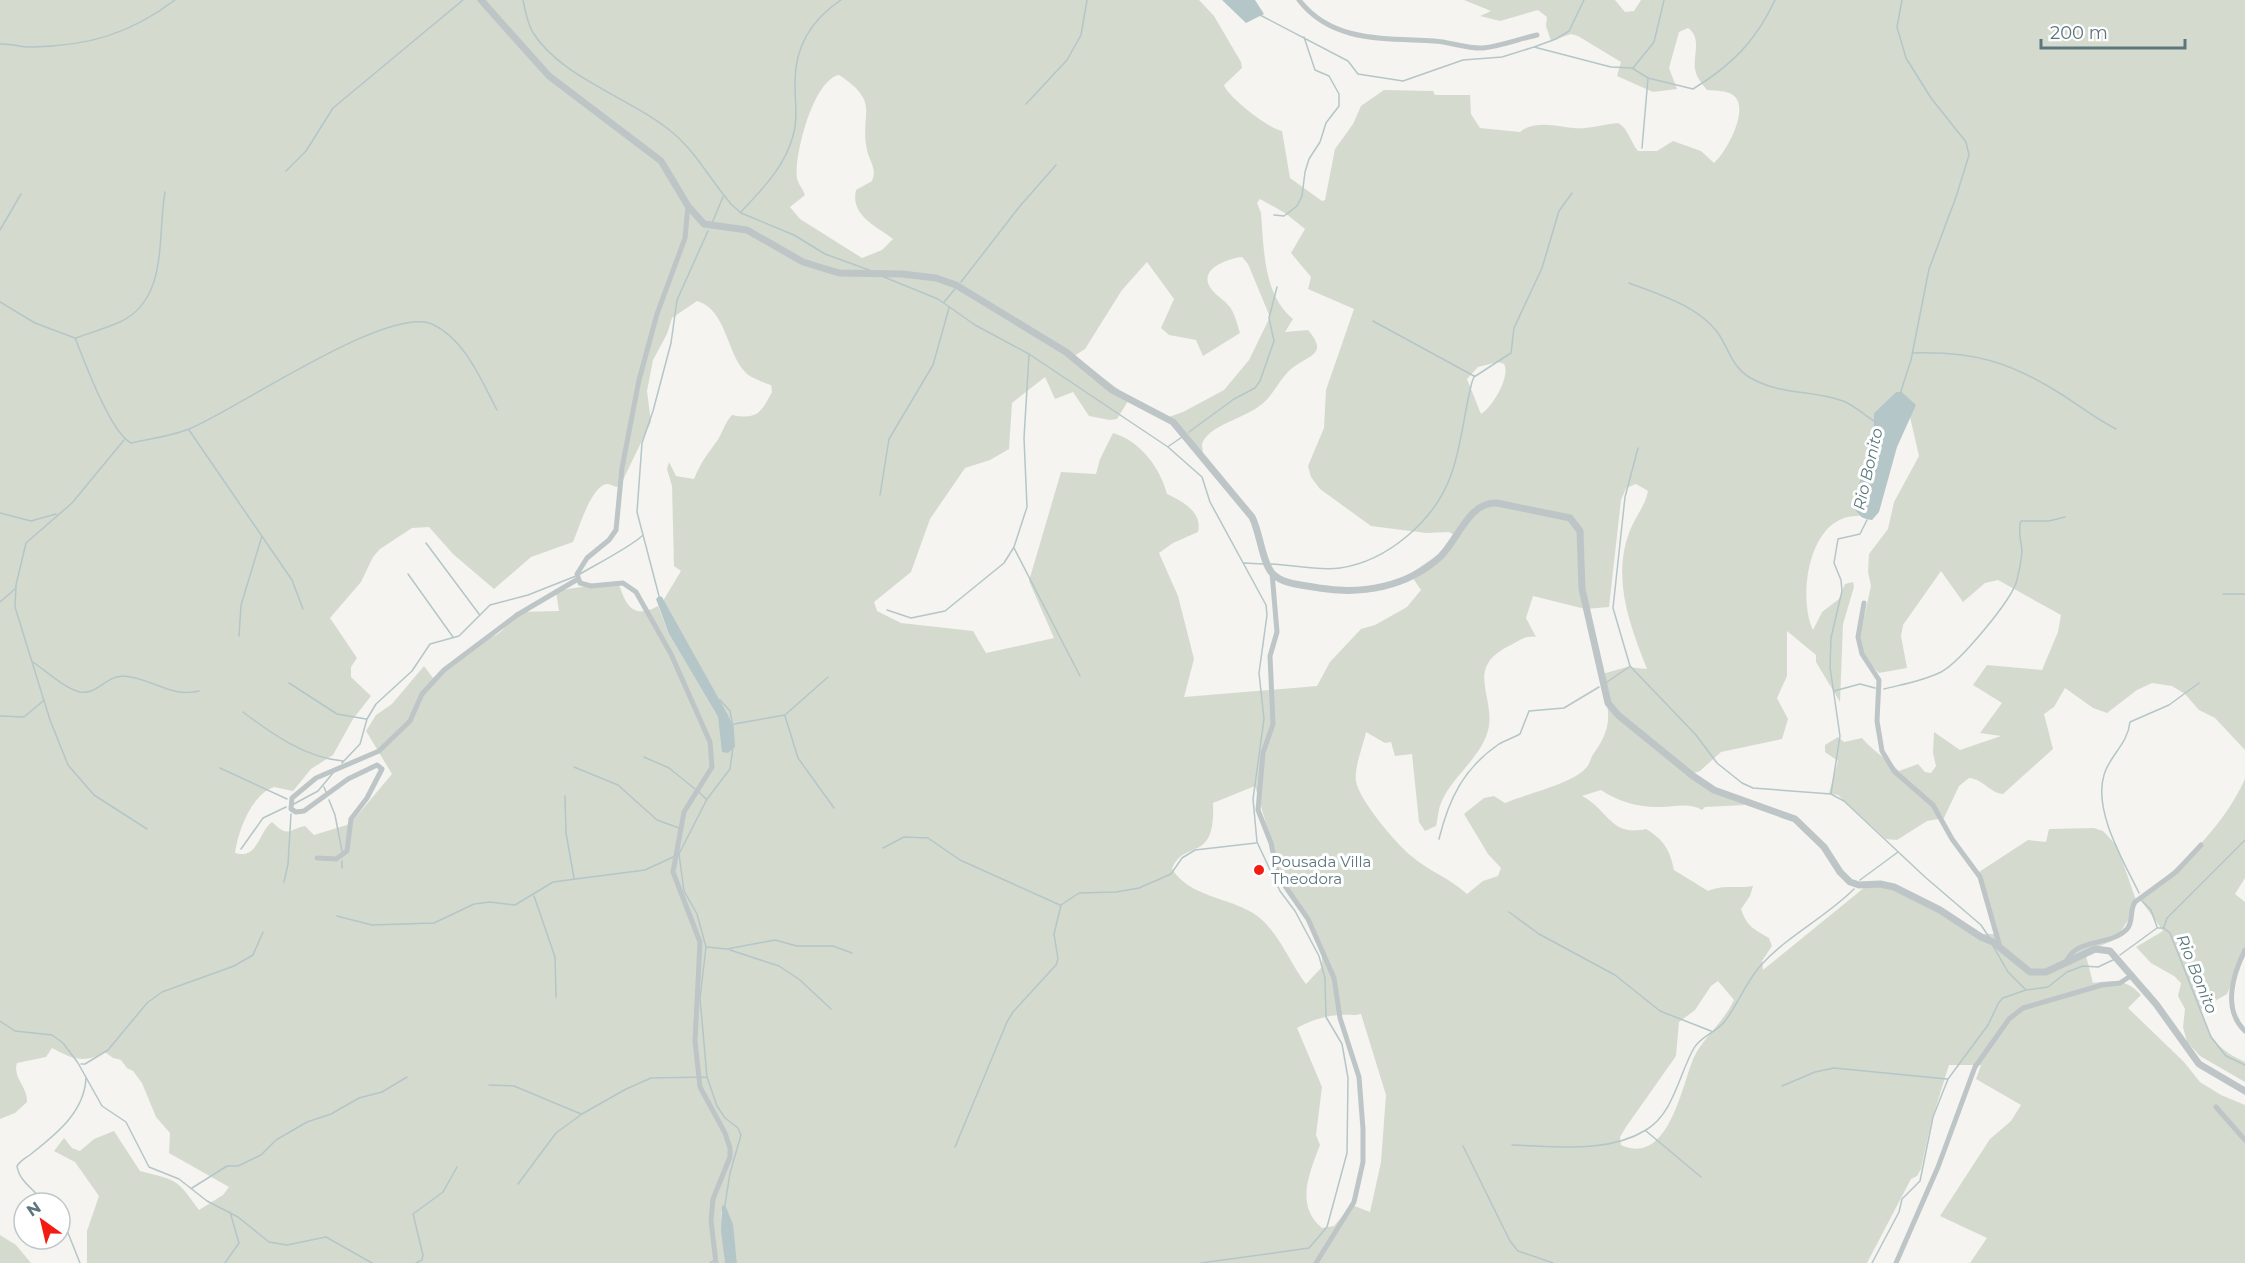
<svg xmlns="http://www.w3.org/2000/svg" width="2245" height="1263" font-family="Montserrat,sans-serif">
	<rect width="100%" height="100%" fill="#f5f4f0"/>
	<path fill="#d5dacf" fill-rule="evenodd" d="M0,0h1199l15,16 27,46 1,6 -18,17c4,12 45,44 58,46l8,47 32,23 3,-1 10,-51 18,-25 8,-18 23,-16 49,1 2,4h35l1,19 9,14 40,4c18,-15 44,-2 65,-4 11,-1 22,-4 33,-5 10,5 13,20 20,28h19l16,-10 28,10 13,12c12,-10 36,-54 20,-67 -6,-6 -19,-5 -27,-6 -5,-6 -11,-13 -12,-21 -2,-15 7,-31 -7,-41l-9,4 -10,36 8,21 -24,3 -36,-16 4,-14 -43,-26 -7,-2 -20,7 -5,-15 1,-9 -9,-7 -38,11 -20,-5 11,-5 -27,-11h151l10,12 9,-1 7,-11h604v750l-30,-32 -16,-8 -14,-16 -13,-8 -20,-3 -15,7 -30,23 -14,-5 -28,-20 -11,19 -10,7 9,35 -50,45c-13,-1 -20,-15 -34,-16l-10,8 -15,32 -17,3 -30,19 -11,-1 -48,-44 -9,-2 9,-32 -13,-9v-7l13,-8 6,5 18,-4c11,13 25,21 37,33l19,-7 7,8 6,1 5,-7 -3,-13 1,-21 26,18 41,-14 -21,-3 22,-30 -29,-18 14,-20 55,5 16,-38 3,-17 -63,-35 -13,3 -22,19 -22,-31 -38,54 -2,11 6,32 -28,5 -17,-17 -4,-11 13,-59 -3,-14 1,-18 19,-25 6,-27 25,-46 -9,-39 5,-12 -13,-13h-6l-22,21 -1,20 -20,73 6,10c-50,-3 -62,80 -46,114l9,-18 17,-13 6,-15 8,-2 1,5 -11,37 -3,78 -24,-40v-7l-29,-24v45l-10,22 11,21 -6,20 -61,13 -21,19 -6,2 8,9 43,23 -40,2 -3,3c-13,-8 -27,-3 -42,-3 -20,1 -43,-6 -59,-17l-19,6c26,13 28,41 64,33 18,11 24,21 28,41l34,21c16,-7 28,-2 45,-5l-3,10 -9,13c6,18 13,20 28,29l3,8 -10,15 1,9 102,-83h25l93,47h13l-17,-62 49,-32 18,2 3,-13 45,-1 9,3 14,15 19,54 -5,16 -12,18 -7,7 -27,11 8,31c21,-3 34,-4 48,12l-13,13 56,54 16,20 21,13 24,10v158h-275l17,-25 -47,-22 50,-77 21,-18 10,-16 -45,-26 5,-14h-32l-18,58 -10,46 -4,7 -6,3 -44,84h-1130l-5,-40 -11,-12 4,52h-638v-32l12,-35 -24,-34 -21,-11 10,-13 8,10 8,3 14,-12 20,-8 26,40c38,10 36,7 59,39l24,-15 6,-8 -60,-34 1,-20 -14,-16 -14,-34 -9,-12 -6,-3 -6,-8 -8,-2 -8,-6c-20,12 -33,7 -53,-4l-6,9 -29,6c-5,14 11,24 10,39l-12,11 -15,6zM839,75c43,28 20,38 28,75 3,13 10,18 5,31l-16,9c-6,26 21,36 37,49l-11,11 -20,8 -62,-39 -10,-12 15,-12c-2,-6 -7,-11 -8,-17 -3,-22 16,-98 42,-103zM1260,199l25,14 20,16 -14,24 20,24 -3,12 46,20 -28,81 -2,38 -16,38 3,11 9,12 51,37 55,7 23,-1 5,3 -15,19 -29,20 11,16 -14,17 -32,18 -14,4 -31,33 -13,24 -133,11 10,-38 -16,-63 -19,-43 14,-10 25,-11c5,-20 -16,-31 -31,-38 -7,-27 -27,-53 -54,-61l-13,26 -4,15 -35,-2 -32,109 25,57 -68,15 -13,-22 -72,-8 -24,-12 -3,-9 37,-30 19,-53 35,-51 25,-8 19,-11 3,-46 33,-26 10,22 18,-7 16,24 21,4 7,-1 13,-21 -56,-42 11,-7 37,-59 25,-28 27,37 -13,29 8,7 27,5 7,16 37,-23c-3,-9 -5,-20 -11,-27 -5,-6 -12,-10 -17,-16 -16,-20 14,-31 30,-33l6,7 22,53 -21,43 -25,30 -41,22 -17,6 15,10 22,25 -1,-9c6,-18 40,-25 56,-37 16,-10 21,-30 37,-41 16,-11 33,-13 13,-36l-23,2 8,-13c-30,-24 -29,-71 -32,-106l-4,-10zM697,301c30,9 29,52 49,72 3,4 19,10 25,12l1,7c-11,21 -15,28 -40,23 -8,9 -9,17 -15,26 -11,15 -16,21 -23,38l-18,-3 -7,-14 -2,7 5,17 2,80 7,5 -18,30 71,128v18l-14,-18 -2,-12 -49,-83 -11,-28c-25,14 -33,-1 -40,-25l-62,10 3,20 -43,1c-9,13 -15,25 -32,27l-51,39 -9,-12 -32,38 -16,11 -10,16 26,43 -42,50 -36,11 -9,-9c-18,4 -16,12 -33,-4 -13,9 -14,38 -37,31 3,-22 16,-58 39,-66l19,4 18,-22 22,-14 20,-36 18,-23 -20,-19v-10l6,-9 -27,-40 31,-36 12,-25 7,-8 32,-21 17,-1 24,27 41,35 37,-32 42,-15c5,-11 19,-59 35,-58 3,0 6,3 9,3l5,-5 29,-60 -4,-31 6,-31 14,-26 5,-16zM1498,362l6,2c7,12 -12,44 -23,50l-14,-35 11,-12zM1636,484l12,7c-3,16 -14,27 -19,42 -17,47 1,92 18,136l-20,-2 -25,7c5,35 14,49 -8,79 -4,5 -4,12 -9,16 -14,15 -59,25 -80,34l-11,-7 -10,2 -20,16 24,40 13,14 -3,8 -15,5 -16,13c-17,-16 -39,-23 -57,-39 -15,-13 -51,-55 -54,-74 -2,-13 7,-35 10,-49l19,11 6,-1 4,14 17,-2 7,68 6,9 11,-5c2,-7 2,-16 5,-23 10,-25 37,-43 46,-69 12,-35 -26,-66 24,-89 10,-5 13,-9 25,-8l-10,-19 7,-22 52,13 24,-2 12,-107 5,-12zM1255,786l28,95 39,66v20l-16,17c-17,-22 -28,-55 -53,-71 -26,-16 -63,-16 -81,-44 12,-31 44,-4 41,-66zM1718,981l16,19c-11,23 -30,37 -40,57 -12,27 -25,110 -73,88l-1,-8 6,-10 50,-71 3,-34 16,-12 16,-24zM1361,1014l25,81 -5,67 -11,50 -18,-7 -18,21 -12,2c-27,-23 -13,-54 -2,-83l-4,-10 6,-48 -25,-59c12,-7 30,-13 44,-13 8,-1 12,1 20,-1z
		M2245,779v99l-10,16 10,8v50l-18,42 -26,15c8,29 16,40 44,53v20l-45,-26 -13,-14 -4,-15 2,-18 -7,-13 3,-13 -7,-7 -23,-13 -15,-16 27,-16 -23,-32c42,-35 82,-70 105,-120z
		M0,1235l16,10 15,18h-31z"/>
	<path fill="#b4c6c8" d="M1222,0h33l9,14 -18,9z
		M1896,392h6l14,13 -19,42 -18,65 -7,8c-11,-1 -14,-5 -19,-14l20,-73 1,-20z
		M659,596l3,1 67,120 5,12 1,18 -7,6 -6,-1 -4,-35 -49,-83 -13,-35z
		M725,1205l8,19 4,39h-12l-4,-32 1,-25z"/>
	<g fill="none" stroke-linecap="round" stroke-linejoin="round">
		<path stroke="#b4c6c8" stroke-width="1.5" d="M523,0c2,10 4,21 9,31 28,47 100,67 141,102 23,19 38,48 58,71l10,9 53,22 31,19 44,16
			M1260,15l88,46 10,13 45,7 60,-21 39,-3 32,-10 22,-8 13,-8 15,-31
			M0,44c12,-1 21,4 32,3 56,-1 98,-13 143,-47
			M1534,47l77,20 21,1 16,10 45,11c39,-24 63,-48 82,-89
			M1633,68l21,-26 10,-42
			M1026,104l41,-44 14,-25 6,-35
			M1642,148l6,-70
			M286,171l20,-20 27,-43 130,-108
			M741,212c22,-24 43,-44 52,-76 5,-16 2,-34 2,-51 -1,-38 16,-65 46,-85
			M1274,215l10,1 13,-10 5,-10 3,-24 4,-13 11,-17 6,-19 13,-17v-12l-10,-18 -14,-6 -11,-33
			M712,223l11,-26
			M0,230l21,-36
			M884,277l54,22 37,26 54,29 139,93 34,30 8,25 56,103 1,10 -8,58 5,46 -11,80 4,43 23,49 15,20 24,45 6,22 1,39 16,27 6,34 -1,75 -20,74 -18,21 -108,15
			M961,282l59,-76 36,-41
			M1629,283c30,11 72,24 91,53 9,15 13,31 29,41 29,18 63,13 94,24 11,4 21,14 31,20
			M0,302l35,21 40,15c10,24 35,94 56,105 19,-4 40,-7 58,-14 47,-19 198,-124 243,-105 33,15 49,56 65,86
			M944,302l11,-13
			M1373,321l101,55
			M76,338c14,-5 30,-10 44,-16 49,-23 37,-86 45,-130
			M1913,353c61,-2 97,9 148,41 19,12 35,25 55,35
			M1900,394l11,-34 18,-91 27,-72 13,-42 -3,-13 -35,-44 -25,-40 -9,-31 5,-27
			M189,430l103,150 11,29
			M1189,432l45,-33 21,-11 5,-7 14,-40 -5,-23 8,-31
			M124,440l-52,63 -46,40 -10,42 -1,22 35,113 18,45 26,30 53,34
			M1169,446l13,-9
			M1638,448l-13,49 -12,111 17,58 66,69 21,28 25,20 11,5 78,6 13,7 81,76 56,48 8,12
			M880,495l9,-56 44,-74 16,-57
			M0,513l31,8 25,-7
			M426,543l53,71
			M1014,548l66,128
			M1244,563l19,1
			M1271,564c23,1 47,7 69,4 48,-7 95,-48 111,-93 11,-30 13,-63 21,-93l2,-5 37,-24 3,-25 28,-60 17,-57 13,-18
			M408,574l45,63
			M580,574c17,-10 50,-27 62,-38
			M2223,594h22
			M659,596l-22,-84 5,-69 11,-32 18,-68 6,-43 31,-69
			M0,602l15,-13
			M887,610l24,8 34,-7 59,-48 10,-16 13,-40 -3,-69 5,-83
			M239,636l2,-31 21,-69
			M33,662c13,9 31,26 47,30 17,3 26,-16 43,-16 27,1 47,22 76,15
			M1607,682l22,-15
			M289,683l48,31 29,5
			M1884,689c20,-5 39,-8 57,-17 19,-10 71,-72 76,-92 2,-8 4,-18 5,-27 0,-10 -5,-22 -1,-32h28l16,-4
			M1834,691l26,-7 15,4
			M720,700l10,11 3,16
			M243,712c29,22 63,46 100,49
			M0,716l24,1 19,-16
			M785,716l13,42 36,50
			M734,724l51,-9 43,-38
			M644,757l25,11 26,21
			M342,763l18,-19 7,-25 9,-15 36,-33 18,-27 29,-8 31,-31 38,-10 48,-19
			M574,767l44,18 39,35 22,8
			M220,768l67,31
			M324,787l2,5
			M699,792l7,7
			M1831,794l9,-58 -10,-69 1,-29 11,-47 -1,-11 -7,-17 4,-24 22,-5 7,-14
			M565,796l1,37 8,45
			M329,800l6,15 7,36
			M292,805l26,-14 15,-18
			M1439,839c10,-41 25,-71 60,-95 7,-4 14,-6 21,-10l9,-23 35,-3 35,-21
			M883,848l21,-11 24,1 32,22 100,45
			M241,849l22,-31 23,-11
			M342,868v-7
			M1860,880l38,-28
			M284,882l4,-18 3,-50
			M2139,893c-15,-31 -46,-82 -35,-118 5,-19 24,-31 26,-53l39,-17 30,-22
			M534,896l21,61 1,40
			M2142,901l9,9 6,17
			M1509,912l30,22 76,41 45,36 51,20
			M337,916l35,9 62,-2 40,-19 16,-2 25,3 38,-23 92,-12 28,-13
			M2164,927l3,-9 78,-78
			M1993,946l15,26 18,18
			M707,947l20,2 48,-9 22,6h36l19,7
			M730,950l49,16 21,14 31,29
			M2120,955l37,-27h7l6,5 41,104 15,19 19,9
			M0,1021l15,10 37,4 11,8 15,20 24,43 24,16 23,45 30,12 28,22 31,16 31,25 18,3 39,-8 46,26
			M81,1064h4l23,-14 39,-47 15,-11 72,-26 19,-11 10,-23
			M489,1085l25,1 67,28
			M1782,1086l33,-14 19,-4 113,11
			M1646,1131l55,46
			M1512,1145c44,1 95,9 134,-15 28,-17 33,-56 48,-82 7,-12 23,-16 31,-27 14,-18 21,-40 37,-57 28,-30 64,-47 92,-75
			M1463,1146l47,95 8,10 35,12
			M955,1147l52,-125 6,-10 43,-47 2,-6 -4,-25 7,-29 18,-12 37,-1 23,-4 32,-14 11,-16 13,-8 61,-7
			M518,1184l38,-51 26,-19 44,-25 25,-11 56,-1
			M192,1188l35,-22h11l23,-11 15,-15 31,-18 24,-8 28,-16 23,-6 25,-15
			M44,1203c-8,-13 -25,-21 -27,-37 4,-6 9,-8 14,-12 25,-20 54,-42 55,-77
			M725,1205l5,-32 11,-38 -3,-7 -13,-10 -8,-12 -10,-29 -7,-79 6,-51 -9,-33 -13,-23 -5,-37 28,-55 23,-30 3,-22
			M60,1213l20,50
			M225,1263l14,-20 -9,-31
			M416,1263l6,-3 1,-5 -10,-41 30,-22 14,-25
			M710,1263l5,-3
			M1872,1263l27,-51 3,-13 18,-18 13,-64 15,-38 40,-54 11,-23 4,-4 23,-8 22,-3 19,-15 16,-6 15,1 15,-7"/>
		<path stroke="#bec5c7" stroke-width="5" d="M1299,0c33,43 86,38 135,41 16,1 34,8 49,7 18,-2 36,-9 54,-13
			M688,206l-3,32 -28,76 -18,66 -17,88 -6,62 -7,10 -22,18 -10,16 3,9 11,3 32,-3 13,9 35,62 39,88 2,25 -28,45 -11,60 27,70 -5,99 5,46 25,46 5,15v9l-17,42 -2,22 5,42
			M1272,573l5,59 -7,24 3,68 -10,29 -5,57 13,33 7,33 30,43 26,59 6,40 19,59 4,52v33l-9,40 -38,61
			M1864,603l-6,34 4,17 17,26 -2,41 5,30 12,20 39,34 19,34 28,38 20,70
			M317,858l19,1 11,-8 4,-32 16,-21 15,-29 -5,-4 -29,14 -44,32 -8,1 -5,-3 1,-11 24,-20 63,-27 31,-30 12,-27 22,-24 73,-55 61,-36
			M2245,950c-12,24 -23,59 0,81
			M2066,962c10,-25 44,-15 61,-33 7,-8 2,-18 8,-27l41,-30 25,-27
			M2216,1107l29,33
			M1896,1263l42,-96 37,-100 34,-48 14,-11 79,-23 18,-2 12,-8"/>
		<path stroke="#bec5c7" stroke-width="7" d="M481,0l68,76 112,85 27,45 16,18 43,6 56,32 36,11 63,1 34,4 20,7 110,67 46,38 61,32 79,95c8,15 10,45 20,56 11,12 32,12 47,15 43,7 88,-1 121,-31 18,-17 29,-56 57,-54l73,15 10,13 2,58 26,114 10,12 75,61 21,14 81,29 29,28 16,25 10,10 9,3 21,-1 14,3 46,23 41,27 12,5 37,30h16l49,-23 15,2 46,53 43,60 46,27"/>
	</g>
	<circle fill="#f21c13" stroke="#fff" stroke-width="2" cx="1259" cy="870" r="6"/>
	<g text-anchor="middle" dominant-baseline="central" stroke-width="6" stroke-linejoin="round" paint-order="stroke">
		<g font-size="15" fill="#5d767e" stroke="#fff" text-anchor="start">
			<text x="1271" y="861">Pousada Villa<tspan x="1271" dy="17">Theodora</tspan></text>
		</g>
		<g font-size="16" font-style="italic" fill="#58787b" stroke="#fff">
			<text transform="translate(1868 469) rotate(-77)">Rio Bonito</text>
			<text transform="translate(2197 974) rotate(68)">Rio Bonito</text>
		</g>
	</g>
	<g transform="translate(42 1221) rotate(326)"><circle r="28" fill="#ffffff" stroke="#bec8cb" stroke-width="1.5"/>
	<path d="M0-4.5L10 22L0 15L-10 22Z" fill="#f21c13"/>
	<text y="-9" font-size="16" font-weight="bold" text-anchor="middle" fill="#5d767e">N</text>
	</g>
	<path d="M2041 39v9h144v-9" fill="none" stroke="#5d767e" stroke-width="3"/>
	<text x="2050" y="39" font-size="18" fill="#5d767e" stroke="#ffffff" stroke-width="4.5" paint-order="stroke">200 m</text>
</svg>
